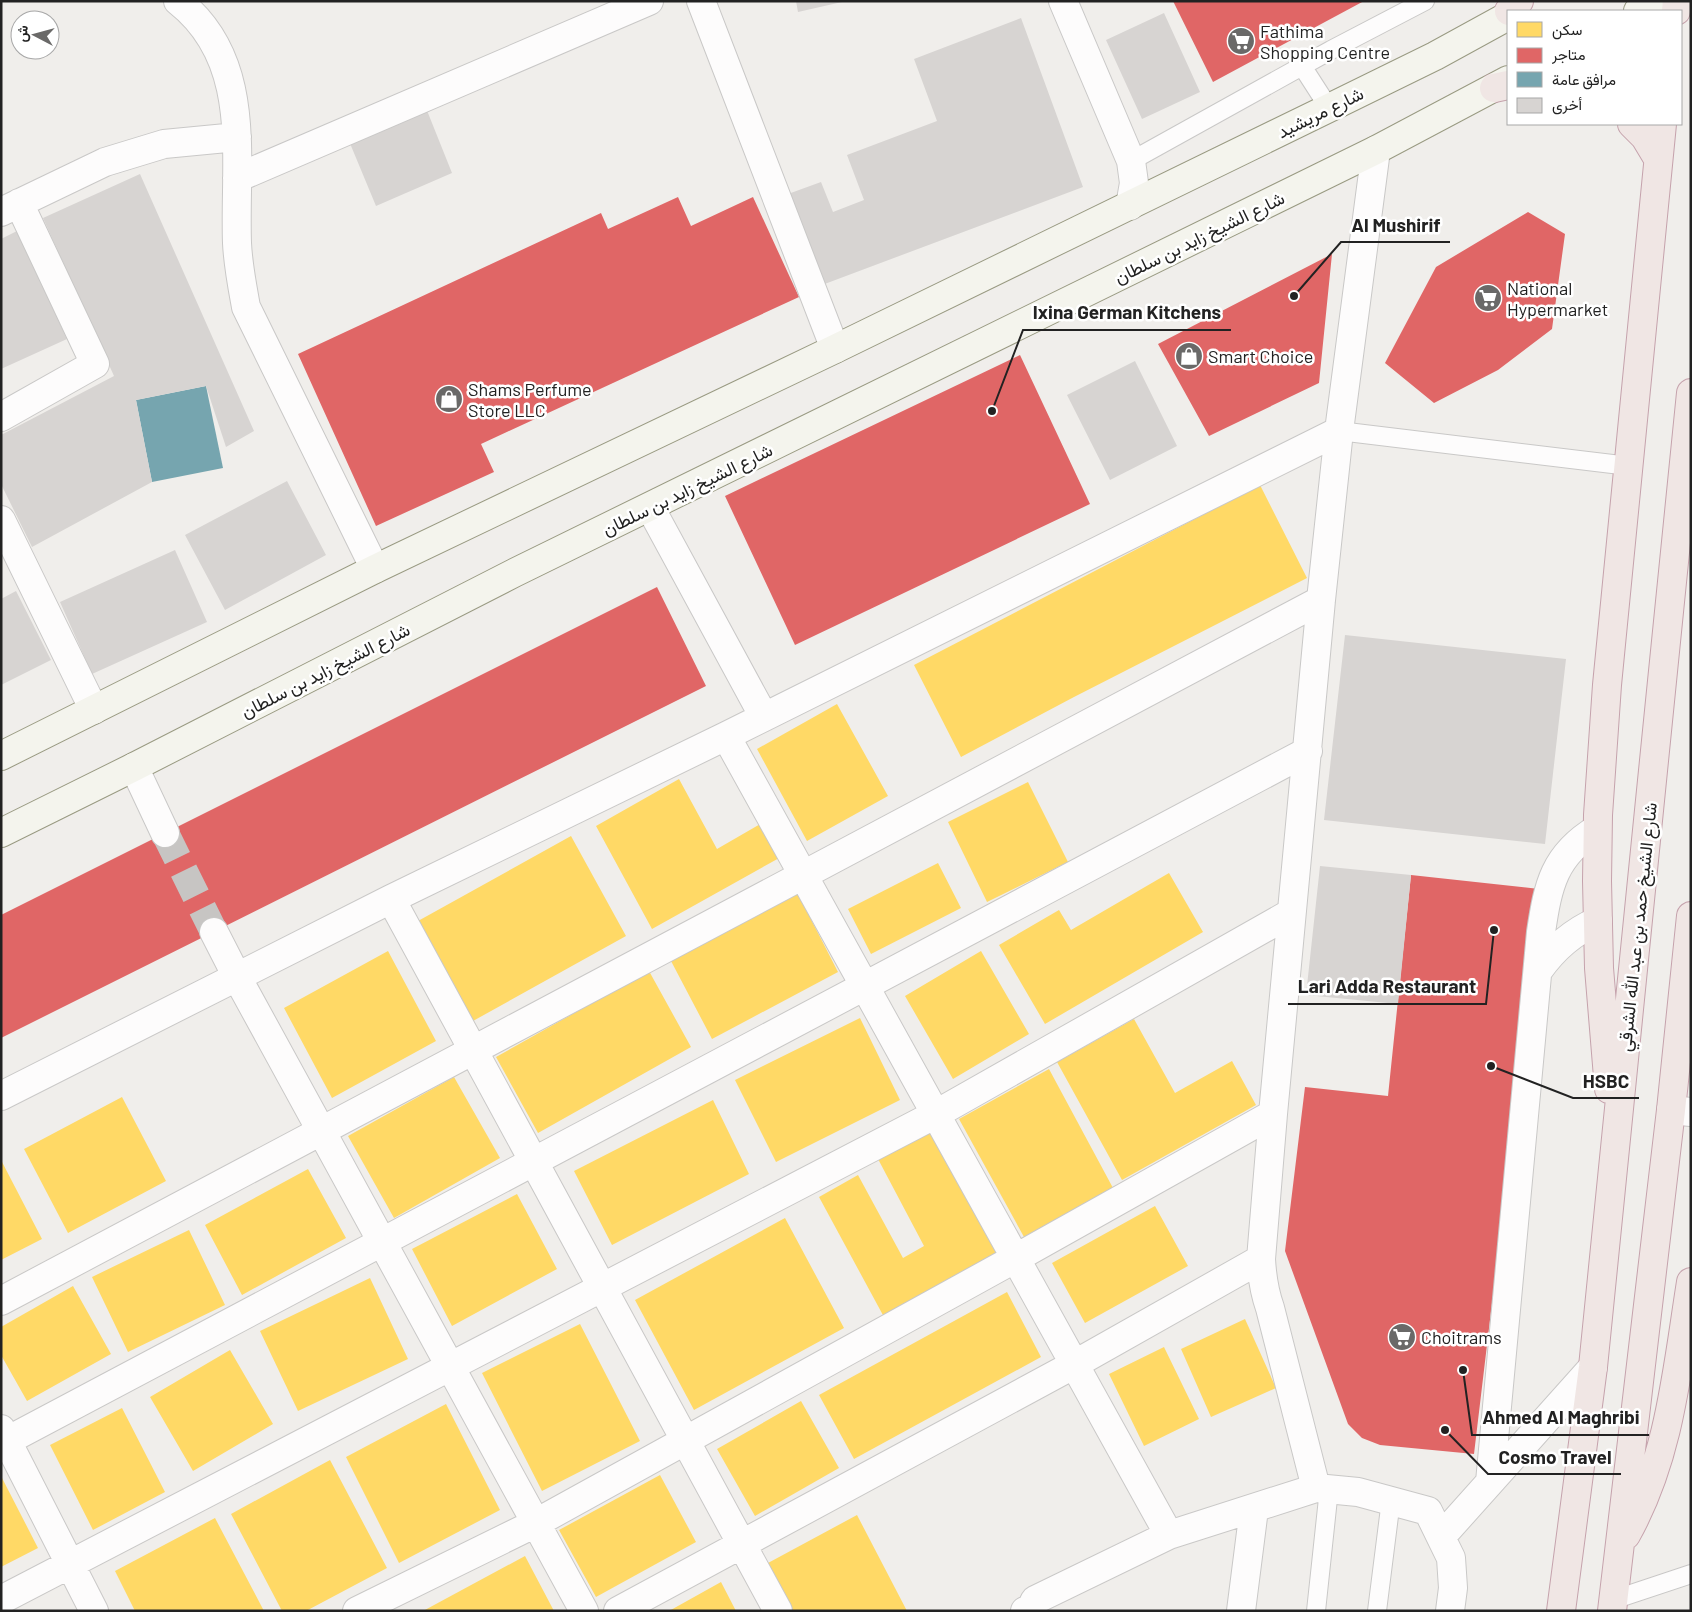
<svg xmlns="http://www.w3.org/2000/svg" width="1692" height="1612" font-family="Barlow,Vazirmatn,sans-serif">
	<rect width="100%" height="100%" fill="#f0eeeb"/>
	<path fill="#ffd966" d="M1260,485l47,93 -233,119 -113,60 -47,-92z
		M837,704l51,92 -81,45 -50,-92z
		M679,779l38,70 45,-26 19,34 -129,72 -56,-103z
		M1028,782l40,80 -81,40 -39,-80z
		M571,836l55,100 -153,85 -55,-100z
		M938,863l23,45 -90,46 -23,-45z
		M1169,873l34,59 -158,92 -46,-79 60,-35 12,20z
		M798,894l40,78 -126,67 -41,-78z
		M388,951l48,90 -104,57 -48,-90z
		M981,951l48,83 -76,45 -48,-83z
		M649,971l42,76 -153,86 -42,-76z
		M860,1018l40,82 -124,62 -41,-82z
		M1134,1019l41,74 57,-32 24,44 -134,75 -65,-118z
		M1049,1069l64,119 -89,49 -65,-118z
		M454,1077l46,81 -106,60 -46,-82z
		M122,1097l44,84 -98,52 -44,-84z
		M713,1100l36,74 -137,71 -38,-74z
		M932,1130l67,124 -115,63 -65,-120 39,-22 45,83 21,-12 -46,-87z
		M1,1160l41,79 -41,21z
		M308,1169l38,69 -104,57 -37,-70z
		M517,1194l40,75 -105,57 -40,-77z
		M1155,1206l33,60 -103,57 -33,-60z
		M785,1218l59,110 -150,82 -59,-110z
		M189,1230l36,75 -97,47 -36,-75z
		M370,1278l38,81 -110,52 -38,-80z
		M73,1286l38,68 -84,47 -26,-46v-28z
		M1007,1292l34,65 -187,102 -35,-64z
		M1245,1319l31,69 -65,29 -30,-68z
		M580,1324l60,117 -98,50 -60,-118z
		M1164,1347l35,72 -55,27 -35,-72z
		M230,1350l43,74 -80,47 -43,-74z
		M801,1401l38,67 -84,48 -38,-67z
		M446,1404l54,106 -101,53 -53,-106z
		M122,1408l43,84 -72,38 -43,-85z
		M330,1460l57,108 -81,43h-24l-51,-97z
		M660,1475l36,67 -100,55 -37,-67z
		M1,1476l37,72 -37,19z
		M857,1515l50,96h-114l-25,-48z
		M215,1518l49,93h-129l-20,-40z
		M525,1556l29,55h-131z
		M721,1582l15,29h-67z"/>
	<path fill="#e06666" d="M1173,1h191l-151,81z
		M678,197l13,29 62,-29 46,100 -318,147 13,28 -118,54 -78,-172 303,-141 7,16z
		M1528,212l37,22 -13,95 -54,41 -64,33 -49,-40 51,-96z
		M1332,254l-13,129 -110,53 -51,-92z
		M1020,355l70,149 -295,141 -70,-149z
		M657,587l49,99 -705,352v-123z
		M1411,875l128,14 -24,221 -41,344 -94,-9 -18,-7 -14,-14 -63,-173 20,-164 83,9z"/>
	<path fill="#76a5af" d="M206,386l17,82 -71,14 -16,-82z"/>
	<path fill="#d7d4d2" d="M796,1h46v1l-44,10z
		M1164,13l36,79 -58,27 -36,-79z
		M1021,18l62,169 -261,98 -34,-91 33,-12 12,30 31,-12 -17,-45 90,-34 -23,-62z
		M426,108l26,65 -76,33 -27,-65z
		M140,174l114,257 -28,16 -20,-61 -70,14 16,82 -120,65 -31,-63v-49l113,-59 -71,-158z
		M17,231l50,108 -66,30v-130z
		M1135,361l42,85 -67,34 -43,-85z
		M287,481l39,74 -101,55 -40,-75z
		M175,550l32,72 -115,52 -32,-72z
		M16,591l35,69 -50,25v-86z
		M1345,635l221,24 -21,185 -221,-24z
		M1320,866l91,9 -13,129 -92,-9z"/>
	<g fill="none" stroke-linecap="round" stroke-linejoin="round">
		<path stroke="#c7c5c3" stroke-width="28" stroke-dasharray="28 14" stroke-linecap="butt" d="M165,833l49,99"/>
		<g stroke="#c9c8c7" stroke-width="20">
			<path id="service" d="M1302,66l27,42
				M1131,161l200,-111 94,-49
				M1339,431l290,35
				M1613,1600l78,-26
				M1316,1611l13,-122
				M1377,1611l14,-111"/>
		</g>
		<g stroke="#c9c8c7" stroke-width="30">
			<path id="minor" d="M178,1c76,60 56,157 59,242 1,22 5,42 9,64l129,262
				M701,1l134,348
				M237,178l412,-177
				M1,212l104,-50 59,-18 73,-7
				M1,417l94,-53 -76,-161
				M650,507l114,210
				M1,520l93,190
				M726,736l443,799
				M134,767l31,66
				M391,899l387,712
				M214,932l23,45 347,634
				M1538,971c16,-23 34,-39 60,-50
				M1,1096l390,-197 335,-163 613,-305
				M1,1301l1320,-701
				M1,1429l93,182
				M1,1444l1307,-693
				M1490,1482l51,-550c7,-47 13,-77 56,-103
				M1316,1488l-46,-180c-6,-17 -8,-31 -9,-49l12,-145 48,-514 18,-169 37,-281
				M1441,1537l152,-170
				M1,1600l935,-486 355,-201
				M357,1611l179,-88 480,-265 257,-144
				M618,1611l457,-247 186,-105
				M1025,1611l6,-3 4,-8 134,-65 147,-47 42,4 70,19 23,47 2,30 -3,23
				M1241,1611l13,-102"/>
		</g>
		<g stroke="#c9c8c7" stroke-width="30">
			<path id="tertiary" d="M1063,1l68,160 3,22 -4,23
				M1671,1110l20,2"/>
		</g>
		<g stroke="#999a82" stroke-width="30">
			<path id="secondary" d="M1638,11l19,-10
				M1,756l374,-187 460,-220 494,-241 106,-52 73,-40
				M1,833l133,-66 380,-194 862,-423 132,-70"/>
		</g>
		<g stroke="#c5a2ac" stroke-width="30">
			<path id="trunk" d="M1509,11l10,-10
				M1676,11l1,-10
				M1494,88l14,-3
				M1632,124l13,13 12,20
				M1609,1089l-10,-121 -2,-87 1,-66 9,-130 55,-561
				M1626,1535c44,-78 51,-165 65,-253
				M1561,1611l32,-244 98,-974
				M1612,1611l59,-501 20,-194"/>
		</g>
		<use href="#service" stroke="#fdfcfc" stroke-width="18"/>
		<use href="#minor" stroke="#fdfcfc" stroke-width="28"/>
		<use href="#tertiary" stroke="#fdfcfc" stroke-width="28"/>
		<use href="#secondary" stroke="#f4f4ed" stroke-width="28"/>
		<use href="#trunk" stroke="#f0e6e4" stroke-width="28"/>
	</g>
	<defs>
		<g id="supermarket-disc" transform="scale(1.4375)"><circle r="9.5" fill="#6a6968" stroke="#fff"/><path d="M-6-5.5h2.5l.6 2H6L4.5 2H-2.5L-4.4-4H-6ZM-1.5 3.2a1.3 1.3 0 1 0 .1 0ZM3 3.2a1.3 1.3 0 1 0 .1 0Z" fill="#fff"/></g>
		<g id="shop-disc" transform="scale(1.4375)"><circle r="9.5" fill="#6a6968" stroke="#fff"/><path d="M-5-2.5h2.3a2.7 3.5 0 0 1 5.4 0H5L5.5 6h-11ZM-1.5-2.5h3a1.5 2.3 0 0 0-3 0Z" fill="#fff"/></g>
	</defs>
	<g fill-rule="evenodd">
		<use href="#supermarket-disc" x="1241" y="41"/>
		<use href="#supermarket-disc" x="1488" y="298"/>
		<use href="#shop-disc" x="1189" y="356"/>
		<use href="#shop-disc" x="449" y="399"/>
		<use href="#supermarket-disc" x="1402" y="1337"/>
	</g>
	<g text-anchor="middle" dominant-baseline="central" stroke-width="5" stroke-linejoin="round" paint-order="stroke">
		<g font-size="18" fill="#222" stroke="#fff" text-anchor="start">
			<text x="1260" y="31">Fathima<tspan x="1260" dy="21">Shopping Centre</tspan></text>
			<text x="1507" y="288">National<tspan x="1507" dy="21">Hypermarket</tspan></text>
			<text x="1208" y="356">Smart Choice</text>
			<text x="468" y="389">Shams Perfume<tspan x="468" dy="21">Store LLC</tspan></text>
			<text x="1421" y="1337">Choitrams</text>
		</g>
		<g font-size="18" fill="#222" stroke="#fff">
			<text transform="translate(1320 112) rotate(-26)">شارع مريشيد</text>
			<text transform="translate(1199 237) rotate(-26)">شارع الشيخ زايد بن سلطان</text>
			<text transform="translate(687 489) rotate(-26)">شارع الشيخ زايد بن سلطان</text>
			<text transform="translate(325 670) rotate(-27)">شارع الشيخ زايد بن سلطان</text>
			<text transform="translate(1637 927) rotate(-84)">شارع الشيخ حمد بن عبد الله الشرقي</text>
		</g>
	</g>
	<path fill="none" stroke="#222" stroke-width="2" d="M1294 296L1341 242H1450M992 411L1023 330H1231M1494 930L1486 1004H1288M1491 1066L1573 1098H1639M1463 1370L1472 1435H1649M1445 1430L1488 1474H1621"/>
	<g fill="#222" stroke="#fff" stroke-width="2">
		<circle cx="1294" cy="296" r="5"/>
		<circle cx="992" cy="411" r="5"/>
		<circle cx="1494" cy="930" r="5"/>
		<circle cx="1491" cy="1066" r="5"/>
		<circle cx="1463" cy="1370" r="5"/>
		<circle cx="1445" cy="1430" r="5"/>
	</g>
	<g font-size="19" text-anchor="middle" font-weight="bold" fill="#222" stroke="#fff" stroke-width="5" stroke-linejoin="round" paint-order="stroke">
		<text x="1396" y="232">Al Mushirif</text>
		<text x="1127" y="319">Ixina German Kitchens</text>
		<text x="1387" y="993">Lari Adda Restaurant</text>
		<text x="1606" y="1088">HSBC</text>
		<text x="1561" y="1424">Ahmed Al Maghribi</text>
		<text x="1555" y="1464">Cosmo Travel</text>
	</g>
	<rect width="1692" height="1612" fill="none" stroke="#222222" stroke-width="5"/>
	<rect x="1507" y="10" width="175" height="115" fill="#ffffff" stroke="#a7a7a7"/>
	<rect x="1517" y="22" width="25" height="15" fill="#ffd966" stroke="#a7a7a7"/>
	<text x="1552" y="35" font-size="15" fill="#222222">سكن</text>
	<rect x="1517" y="48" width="25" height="15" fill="#e06666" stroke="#a7a7a7"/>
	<text x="1552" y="60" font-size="15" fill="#222222">متاجر</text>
	<rect x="1517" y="72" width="25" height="15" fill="#76a5af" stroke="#a7a7a7"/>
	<text x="1552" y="85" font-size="15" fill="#222222">مرافق عامة</text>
	<rect x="1517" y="98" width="25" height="15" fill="#d7d4d2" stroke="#a7a7a7"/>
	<text x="1552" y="110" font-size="15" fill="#222222">أخرى</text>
	<g transform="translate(35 35) rotate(276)"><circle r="24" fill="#ffffff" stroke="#a7a7a7"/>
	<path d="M0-4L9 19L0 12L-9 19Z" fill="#6a6968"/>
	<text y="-8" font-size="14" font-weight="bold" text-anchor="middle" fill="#222222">ش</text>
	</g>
</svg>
